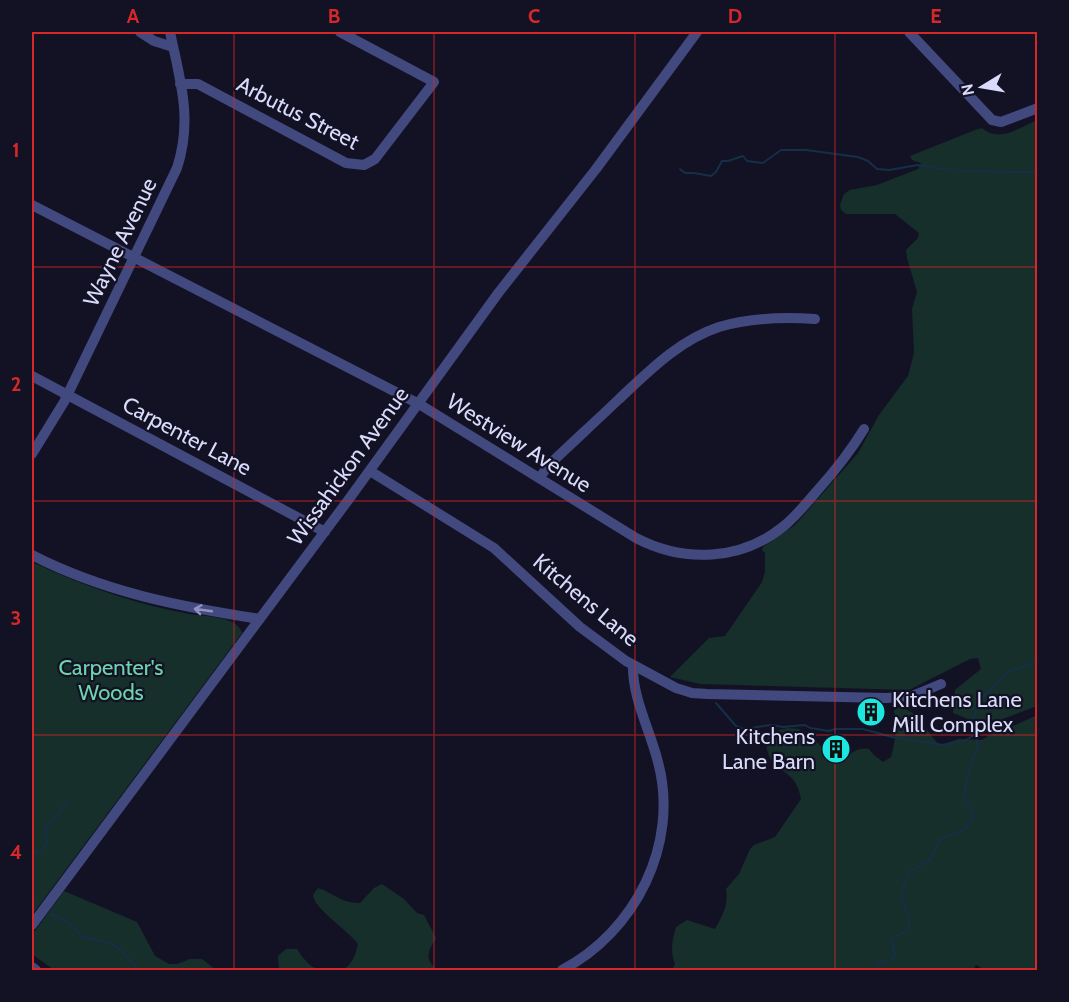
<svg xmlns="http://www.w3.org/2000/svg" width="1069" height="1002" font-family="Cabin,sans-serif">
	<rect width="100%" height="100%" fill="#131225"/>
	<path fill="#162f2a" d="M1037,120v586l-37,14 -32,-1 -15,-6 2,-23 26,-21 -3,-11 -8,1 -61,31 -209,-6 -30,-7 39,-39 16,-2 37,-54 3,-10v-19l-3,-3 1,-3 32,-22 63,-72 21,-38 29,-39 6,-23 -2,-44 5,-17 -10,-34 -1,-8 12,-12 1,-5 -24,-19h-49l-5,-4 -1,-5 4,-11 6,-4 27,-5 41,-16 3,-6 -9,-3 -2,-4 65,-26 7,-2c17,15 37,0 55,-8z
		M32,562c50,23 102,42 157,52 15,3 48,1 53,19l-210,282z
		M897,707c25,4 26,23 43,38l19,-6 23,1 12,-8 15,-4 28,-13v255h-52l-9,-5 -3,5h-301l3,-6c-5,-13 -3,-23 1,-37l11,-7 28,9c7,-13 14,-24 11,-40l13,-15 11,-25 4,-4 21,-8 26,-38c-5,-28 -19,-23 -31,-41 -2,-4 -3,-10 -5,-14l6,-12 17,-4 11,1 6,8c3,1 6,1 9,3 8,4 12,18 23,18 13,1 16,-12 32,-9l5,6 9,7 8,-5c4,-15 7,-31 3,-46z
		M382,884l22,15 13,14 7,2 12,23c-8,13 -12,21 1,32h-94c10,-7 12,-14 15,-26 -10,-14 -44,-35 -45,-49l5,-7c18,6 22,15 42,15l14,-15z
		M64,891l73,31 18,34 14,8h8l13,-5h12l14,11h-162l-22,-16v-19z
		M286,949h11c6,9 12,18 23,21h-41l-1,-14z"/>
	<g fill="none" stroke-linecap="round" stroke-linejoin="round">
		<path stroke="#142f47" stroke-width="2" d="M680,169l5,4h9l17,3 5,-4 6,-11h6l15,-5 4,5 16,2 18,-13h25l52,7 10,4 9,8 12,1 29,-5 33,5
			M957,171l81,1
			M716,703l20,23 8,3 27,-4 12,2 22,-2 5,3 19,3 6,-2h28l29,8 51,8 23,-5 10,-6
			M32,854l10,-4 5,-9 -2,-13 13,-13 8,-13
			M32,901l3,2
			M51,914l19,10 12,12 32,9 8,6 17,19
			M875,970l3,-7 13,-3 4,-4 -4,-18 14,-6 4,-4c1,-17 -4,-15 -7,-28 -1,-10 3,-19 7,-28l21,-12 10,-21 25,-10 5,-6 3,-9 -9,-18 5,-28 9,-20 -4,-30 4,-15 29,-31 31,-10"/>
		<path stroke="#42497f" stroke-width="10" d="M140,32l14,9 19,6
			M909,32l83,88 9,2 37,-14
			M180,84h18l148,79 18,2 11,-6 59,-77 -94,-50
			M32,205l387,199 217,134c48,25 105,23 148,-12 12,-10 22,-22 32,-34 18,-20 34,-40 48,-63
			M32,376l293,156
			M32,454l32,-52 113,-234c16,-49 3,-88 -7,-136
			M370,471l124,77 86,79 46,34 50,27 16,5 15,1 180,4 25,-2 29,-12
			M539,478l12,-15c22,-21 45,-42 67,-63 30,-28 61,-60 101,-73 30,-9 65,-10 96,-8
			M32,555c72,37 149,52 228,64
			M32,925l317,-426 150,-207 97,-123 101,-137
			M32,967l4,3
			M562,970c73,-38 118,-126 96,-208 -8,-32 -26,-65 -25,-97"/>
	</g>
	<defs><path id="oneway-shaft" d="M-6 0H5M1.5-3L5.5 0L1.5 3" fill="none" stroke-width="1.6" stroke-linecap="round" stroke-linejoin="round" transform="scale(1.5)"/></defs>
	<use stroke="#8e92bd" href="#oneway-shaft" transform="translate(203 610) rotate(-172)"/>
	<path fill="none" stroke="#d62828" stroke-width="1.5" stroke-opacity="0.55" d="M234,32v938M434,32v938M635,32v938M835,32v938M32,267h1006M32,501h1006M32,735h1006"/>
	<defs>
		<g id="building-disc" transform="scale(1.5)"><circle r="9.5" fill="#1be7de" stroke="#131225"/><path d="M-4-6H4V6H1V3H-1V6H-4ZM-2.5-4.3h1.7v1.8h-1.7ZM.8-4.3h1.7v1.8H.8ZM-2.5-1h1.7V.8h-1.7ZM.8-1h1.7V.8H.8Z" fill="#111"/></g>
	</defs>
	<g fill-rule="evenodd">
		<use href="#building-disc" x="871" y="712"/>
		<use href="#building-disc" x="836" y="749"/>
	</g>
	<g text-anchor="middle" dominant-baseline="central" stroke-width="4.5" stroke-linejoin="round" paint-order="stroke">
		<g font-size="22" fill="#dadbfb" stroke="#131225">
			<text transform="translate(298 113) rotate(27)">Arbutus Street</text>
			<text transform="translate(120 242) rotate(-64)">Wayne Avenue</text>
			<text transform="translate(187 436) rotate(28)">Carpenter Lane</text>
			<text transform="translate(519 443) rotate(32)">Westview Avenue</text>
			<text transform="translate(348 466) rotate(-54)">Wissahickon Avenue</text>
			<text transform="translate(586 600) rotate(40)">Kitchens Lane</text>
		</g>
		<g font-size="22" fill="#6dd4ac" stroke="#131225">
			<text x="111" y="667">Carpenter's<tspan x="111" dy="25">Woods</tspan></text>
		</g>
		<g font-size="22" fill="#dadbfb" stroke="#131225" text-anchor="start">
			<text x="892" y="699">Kitchens Lane<tspan x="892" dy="25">Mill Complex</tspan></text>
			<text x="815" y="736" text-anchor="end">Kitchens<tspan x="815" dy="25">Lane Barn</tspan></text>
		</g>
	</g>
	<rect width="1069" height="1002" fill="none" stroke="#131225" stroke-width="66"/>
	<g transform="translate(982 87) rotate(259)" stroke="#131225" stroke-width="4.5" paint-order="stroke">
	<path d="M0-4.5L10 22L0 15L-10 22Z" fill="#dadbfb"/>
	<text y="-9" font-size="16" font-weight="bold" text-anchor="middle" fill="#dadbfb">N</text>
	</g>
	<rect x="33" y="33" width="1003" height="936" fill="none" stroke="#d62828" stroke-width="2"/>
	<g font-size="20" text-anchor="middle" font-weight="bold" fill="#d62828">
		<text x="133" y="23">A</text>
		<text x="334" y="23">B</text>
		<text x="534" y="23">C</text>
		<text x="735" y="23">D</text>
		<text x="936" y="23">E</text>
		<text x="16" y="157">1</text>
		<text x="16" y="391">2</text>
		<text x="16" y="625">3</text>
		<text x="16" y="859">4</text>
	</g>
</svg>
